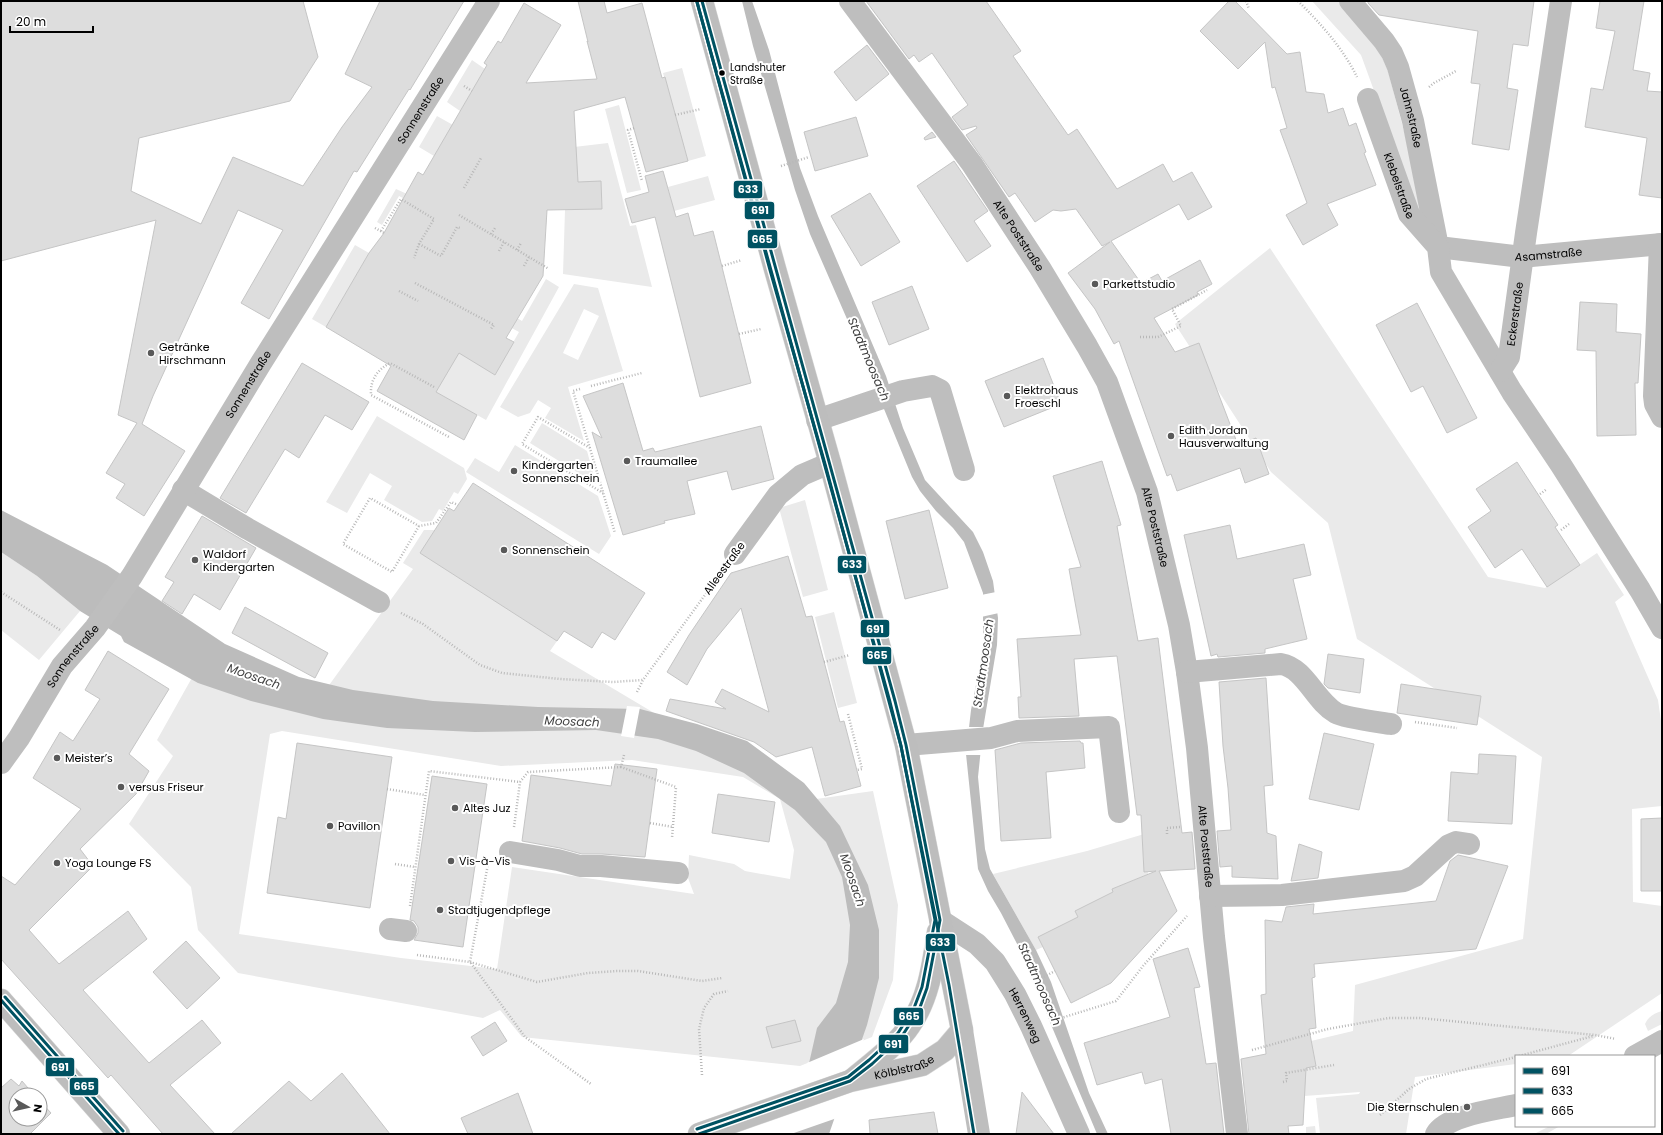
<svg xmlns="http://www.w3.org/2000/svg" width="1663" height="1135" font-family="Poppins,sans-serif">
	<rect width="100%" height="100%" fill="#fff"/>
	<path fill="#eaeaea" fill-rule="evenodd" d="M1312,1h28l40,51 8,19 38,143h-3l-7,-8 -55,-151z
		M472,60l13,9 -25,42 -13,-9z
		M682,68l24,88 -18,5 -25,-88z
		M619,105l22,85 -14,3 -22,-84z
		M437,116l16,9 -19,31 -15,-9z
		M608,143l22,83 6,-1 16,62 -89,-13 2,-64 37,-1 -1,-27 -37,1 -7,-34z
		M708,176l7,24 -41,11 -6,-24z
		M396,189l11,5 31,22 -39,-20 -17,29 -5,-3z
		M355,245l14,8 -43,74 -14,-8z
		M1270,248l218,329 57,11 52,-35 27,42 -9,7 43,98 4,28v78l-30,3 1,93 29,4v87l-94,63h-52v8l-101,13 -9,57h-86l-4,-36 43,-4 1,-2 -56,4 -2,-28 14,-2 -5,-25 42,-10 2,-46 168,-46 19,-182 -185,-118 -29,-116 -57,-51 -96,-148z
		M546,279l13,8 -73,133 -50,-28 16,-28 -26,-48 69,58 24,-42 -79,-43 19,-5 63,37z
		M574,284l24,4 25,83 -55,16 16,54 -39,-23 6,-10 -13,-8 -8,13 -12,4 -18,-10zM584,309l15,7 -21,44 -15,-7z
		M377,416l87,52 3,11 -9,15 -4,-2 -11,19 -4,-2 -7,12 -10,1 -38,-22 8,-14 -22,-13 -23,40 -21,-11z
		M542,423l45,28 9,33 -66,-41z
		M515,445l83,51 13,40 -12,18 -133,-82 9,-14 24,14z
		M805,500l23,90 -25,7 -24,-89z
		M424,530h11l-14,23 136,88 -7,10 252,150 71,-10 25,114 -5,75 -21,57 -72,29 -278,-29 -22,-27 -17,8 -245,-45 -40,-43 -7,-43 -62,-63 44,-68 -16,-16 41,-73 116,39 99,-137 -10,-6zM282,731l219,35 131,-6 111,17 37,22 14,51 -4,29 -45,-8 -11,-7 -45,-9 -1,23 6,16 -182,-27 -15,102 -96,-11 -162,-24 31,-200z
		M1,552l36,24 43,35 -41,49 -38,-30z
		M834,612l23,91 -19,5 -23,-91z
		M1161,829l-19,6 2,36 4,1v2l-36,15 1,3 -38,19 3,6 -39,20 4,10 -7,3 -43,-76 94,-23z
		M1662,1011v13l-14,7 -3,-7c3,-7 9,-11 17,-13z
		M1315,1126l1,8h-10v-7z
		M1550,1126h10l-14,8h-12z"/>
	<path fill="#bcbcbc" d="M742,1h10l17,49 31,118 18,48 68,160 17,52 22,52 48,52 10,20 10,29 5,37 -1,27 -14,84 -5,48 7,72 5,20 46,81 15,32 38,111 19,41h-11l-45,-107 -25,-64 -26,-50 -13,-22 -10,-22 -12,-115 5,-44 9,-45 3,-23v-49l-19,-51 -11,-14 -17,-17 -16,-20 -8,-14 -65,-158 -37,-85 -15,-44 -42,-144z
		M1,510l106,55 118,79 74,33 54,13 80,11 105,6 102,2 57,15 50,17 57,42 36,43 28,59 11,45v48l-12,47 -38,109h-36l24,-106 19,-25 12,-41 2,-37 -8,-48 -16,-35 -31,-32 -51,-37 -48,-22 -38,-12 -62,-9 -121,2 -88,-4 -64,-9 -72,-18 -53,-18 -74,-41 -3,-6 -41,-25 -43,-35 -36,-24z"/>
	<path fill="#fff" d="M996,592l3,21 -18,4v-22z
		M627,706l13,1 -6,31 -13,-2z
		M967,727h18l-4,28h-17z
		M864,1039l-27,79 -46,16 16,-71z"/>
	<path fill="#ddd" stroke="#c5c5c5" d="M1,1h302l15,56 -28,44 -151,37 -8,53 70,33 32,-67 70,29 39,-59 30,-40 -27,-13 35,-73h84l-54,89 -1,-1 -52,83 -3,-1 -85,148 -28,-16 42,-73 -45,-20 -85,186 -11,28 43,27 -41,65 -28,-18 9,-14 -19,-11 31,-50 -19,-8 38,-195 -155,41z
		M578,1h26l3,12 35,-10 20,75 3,-1 23,84 -42,11 -21,-75 -51,14 4,71 23,-1 1,28 -55,1 -4,66 -37,62 8,4 -19,33 -36,-22 -23,39 41,23 -13,25 -87,-49 14,-25 -65,-39 43,-74 15,-20 34,-61 5,3 64,-110 -3,-2 14,-22 3,2 23,-40 37,22 -35,58 71,-4 -10,-38 1,1z
		M866,1h120l35,50 -8,5 55,79 9,-6 40,60 46,-25 10,18 19,-10 20,35 -24,13 -9,-16 -68,37 30,42 17,-9 4,7 38,-21 12,24 -15,8 1,3 -44,23 21,34 24,-9 39,102 18,-7 13,36 -24,9 -5,-15 -63,23 -6,-17 -4,2 -48,-135 -5,3 -19,-35 -27,-36 42,-31 -8,4 -26,-37 -15,2 -8,-1 -18,12 -20,-29 -6,4 -43,-62 11,-7 -1,-2 -14,4 -10,-13 16,-12 -36,-52 -13,9 -5,-7 -5,4z
		M1229,1h6l52,53 13,-2 6,40 18,2 4,19 15,-5 6,18 7,-3 10,29 -2,1 12,32 -49,19 11,21 -35,20 -17,-30 21,-12 -27,-73 7,-2 -12,-41 -3,1 -7,-46 -27,27 -38,-38z
		M1368,1h166l-6,45 -15,-2 -6,44 11,2 -9,60 -37,-6 8,-60 -9,-1 7,-52 -99,-16 -11,-12z
		M1600,1h44l-11,69 17,3 -3,18 15,1v106l-23,-3 8,-57 -62,-11 6,-39 12,2 12,-59 -19,-3z
		M867,45l22,29 -33,27 -22,-29z
		M856,117l12,39 -53,15 -11,-39z
		M932,132l4,5 -11,3 -1,-2z
		M954,161l34,50 -14,10 17,25 -24,16 -50,-76z
		M663,171l13,46 12,-4 6,23 19,-5 38,152 -51,14 -45,-180 -23,6 -7,-24 24,-7 -4,-16z
		M870,193l30,49 -39,24 -30,-50z
		M912,286l17,43 -40,16 -17,-43z
		M1580,302l37,2 -1,28 25,2 -3,49h-3l1,52 -39,1 -1,-85 -19,-1z
		M1417,303l60,115 -30,15 -24,-47 -12,6 -35,-67z
		M1043,358l18,46 -57,23 -19,-46z
		M302,363l67,39 -17,28 -27,-15 -26,43 -14,-9 -39,64 -26,-15z
		M623,383l20,68 10,-3 2,4 106,-26 13,53 -42,11 -5,-19 -40,10 8,33 -31,7 1,2 -42,12 -31,-103 10,6 -19,-42z
		M1102,461l19,64 -4,1 21,115 20,-3 24,195 10,-1 3,37 -36,2 18,40 -66,72 -40,20 -33,-66 40,-20 -3,-6 38,-19 -1,-3 44,-18 -12,1 -3,-57h-4l-20,-159 -43,3 5,57 -60,2 -1,-21h3l-4,-58 64,-4 -12,-66 12,-2 -28,-91z
		M1517,462l41,63 -3,2 25,38 -33,22 -25,-38 -27,19 -27,-41 23,-16 -15,-22z
		M473,483l172,110 -30,47 -13,-8 -10,16 -28,-17 -7,10 -137,-88 29,-45 5,3z
		M929,510l19,78 -43,11 -19,-78z
		M202,516l54,32 -36,62 -26,-16 -12,20 -20,-13 12,-19 -9,-5z
		M1230,525l7,34 67,-15 7,31 -18,4 14,60 -42,10v4l-47,4 -1,-3 -6,2 -27,-121z
		M788,556l18,61 6,-1 28,106 4,-1 17,65 -36,10 -13,-49 -36,10 -22,-15 -88,-31 4,-12 56,10 -11,-7 7,-13 47,23 -28,-104 -34,41 -20,36 -20,-13 22,-37 42,-62z
		M245,607l83,46 -13,25 -83,-45z
		M108,651l61,38 -40,65 20,17 -13,23 -56,55 13,17 -64,64 30,34 69,-53 19,28 -64,51 66,73 53,-43 19,23 -51,42 45,49h-52l-52,-59 -3,3 -107,-119v-83l14,9 66,-76 -48,-31 27,-46 13,9 27,-42 -15,-9z
		M1328,654l36,5 -4,34 -32,-5 -4,-4z
		M1266,678l7,107 -9,1 3,47 9,3 2,43 -46,-2v-11l-12,1 -3,-36 14,-1 -3,-42 -5,-42 -4,-64z
		M1401,684l80,12 -4,29 -80,-12z
		M1324,733l50,11 -15,66 -50,-11z
		M1080,741l1,2h2l2,25 -39,4 5,66 -50,3 -6,-91 26,-7z
		M297,743l95,14 -22,151 -103,-15 11,-76 8,2z
		M1479,754l37,2 -4,68 -64,-3 3,-49 27,2z
		M615,764l42,5 -12,88 -43,-3h-20l-22,-6 -38,-7 9,-66 80,11z
		M432,776l55,8 -24,163 -49,-7 4,-7v-6l-4,-6 -4,-1z
		M718,794l57,8 -6,40 -57,-9z
		M1662,818v73h-21v-72z
		M1299,844l23,8 -4,26 -27,3z
		M1458,855l50,11 -32,83 -162,15 1,13 -3,1 4,50 -7,1 7,37 -10,2 -3,57 -15,1 1,8h-40l-8,-75 25,-5 -5,-59 5,-1 -1,-74 17,2 4,-15 28,-3 -1,10 123,-13 14,-40z
		M186,941l34,37 -33,31 -34,-37z
		M1188,948l12,39 -6,1 12,76 10,-1 8,71h-53l-9,-55 -17,5 -3,-12 -45,13 -13,-42 86,-26 -17,-58z
		M795,1020l6,21 -29,7 -6,-21z
		M495,1022l12,19 -24,15 -12,-19z
		M342,1073l48,61h-159l58,-53 22,20z
		M11,1079l8,7 3,-5 12,14h-18v24h24v-18l11,12 -21,21h-29v-46z
		M1022,1092l32,42h-38z
		M518,1093l15,41h-65l-7,-16z
		M934,1112l4,22h-68l-1,-14z"/>
	<g fill="none" stroke-linecap="round" stroke-linejoin="round">
		<g stroke="#dbdbdb" stroke-width="23">
			<g id="major">
				<path d="M1,1000l118,134"/>
				<path d="M853,1079c18,-15 44,-34 57,-54 19,-27 23,-61 28,-93"/>
				<path id="s7" d="M699,1134l151,-53 72,-16 23,-15 17,-20 -56,-285 -76,-282 -55,-194 -73,-268"/>
			</g>
		</g>
		<path stroke="#b8b8b8" stroke-width="2.5" stroke-dasharray="1 2" stroke-linecap="butt" d="M1246,1l3,8
			M1298,1c22,22 45,47 59,76
			M464,86l8,5
			M1429,87l5,-4 22,-12
			M675,115l26,-6
			M634,128l-6,2 14,51
			M781,166l28,-9
			M464,188l17,-30
			M459,215l90,54
			M375,228l9,5
			M381,231l20,-32 33,20 -15,25 -5,14
			M491,234l4,-6
			M419,244l22,12 16,-29 3,1
			M517,250l4,-7
			M499,251l5,-9
			M524,266l5,-9
			M722,266l20,-6
			M415,283l79,42 -3,4
			M399,291l19,10
			M739,334l22,-5
			M1140,337h18l23,-11 -9,-17 35,-19
			M591,386l51,-13
			M434,387l-44,-24c-13,7 -20,17 -19,32l78,42
			M580,389l-7,2 42,142
			M590,448l-52,-31 -16,27 81,49
			M1540,494l7,-5
			M419,526l-27,46 -49,-28 27,-46 49,28 17,-3 15,-21 7,3
			M1561,530l8,-6
			M1,592l59,38
			M401,613l22,11 57,41 22,8 58,6 53,3 30,-2
			M824,662l26,-7
			M637,692l6,-12 78,-107
			M848,714l14,55 -5,1
			M1415,722l42,6
			M624,755l-3,12 55,20 -4,51
			M387,789l38,6
			M650,823l23,4
			M514,827l6,-45
			M1167,834v-6l13,-1
			M476,862l11,2
			M395,864l20,3
			M410,906l19,-135 91,11 8,-10 93,-5
			M417,955l53,7 18,-98
			M470,962l67,20 51,-9 29,-2h21l64,10 20,-3
			M471,963l54,74 66,47
			M1036,981l19,-10
			M1055,1020l61,-19 27,-35 44,-50
			M1252,1050l76,-21 61,-11h31l175,17 21,4
			M1519,1056l74,-20
			M702,1075l-3,-46 5,-21 10,-14 14,-3
			M1283,1082l4,-1 -1,-8 48,-8
			M1380,1115l29,-26 17,-10 90,-22"/>
		<g stroke="#bebebe" stroke-width="22">
			<path id="s1" d="M850,1l122,163 68,104 47,78 20,36 40,110 32,133 8,47 10,76 17,189 23,197"/>
			<path id="s2" d="M1350,1l34,40 8,12 6,14 15,54 25,126 84,10 140,-13"/>
			<path id="s3" d="M1368,99l41,115 29,33 3,25 71,120 49,73 79,125 22,38"/>
			<path d="M1660,244l-6,152 1,8 7,13"/>
			<path id="s4" d="M1500,371l9,-14 17,-124 35,-232"/>
			<path d="M817,420l86,-29 29,-5 8,4 24,80"/>
			<path d="M183,490l65,39 131,73"/>
			<path d="M735,554l43,-59 24,-20 28,-12"/>
			<path d="M1187,672l94,-8c24,4 34,37 55,49 9,5 43,9 55,11"/>
			<path d="M906,745l85,-7 26,-7 92,-4 10,85"/>
			<path id="s5" d="M1,763l18,-25 43,-72 33,-38 37,-52 129,-213 228,-362"/>
			<path d="M510,852l48,8 22,6h21l77,7"/>
			<path d="M1210,896l72,-1 122,-14 11,-5 34,-31 7,-3 13,2"/>
			<path id="s6" d="M940,920l37,24 18,18 20,32 16,32 48,108"/>
			<path d="M390,929l16,2"/>
			<path d="M962,1030l17,104"/>
			<path d="M1635,1056l27,-15"/>
			<path d="M1436,1134c12,-19 58,-24 80,-29"/>
		</g>
		<use href="#major" stroke="#bdbdbd" stroke-width="22"/>
		<g stroke="#fff" stroke-width="6">
			<path id="bus-1" d="M1,1000l118,134
				M699,1134l151,-53 22,-17 30,-28 17,-26 8,-22 13,-68 -34,-175 -11,-44 -193,-700"/>
		</g>
		<g stroke="#fff" stroke-width="6">
			<path id="bus-2" d="M697,2l73,268 55,194 76,282 48,239 25,149"/>
		</g>
		<g stroke="#fff" stroke-width="6">
			<path id="bus-3" d="M697,2l193,700 11,44 34,174 -13,67 -8,21 -16,25 -29,27 -21,17 -151,52
				M5,997l118,134"/>
		</g>
		<use href="#bus-1" stroke="#005262" stroke-width="3"/>
		<use href="#bus-2" stroke="#005262" stroke-width="3"/>
		<use href="#bus-3" stroke="#005262" stroke-width="3"/>
	</g>
	<circle fill="#000" stroke="#fff" stroke-width="1.5" cx="722" cy="73" r="3.5"/>
	<g fill="#595959" stroke="#fff" stroke-width="1.5">
		<circle cx="1095" cy="284" r="4"/>
		<circle cx="151" cy="353" r="4"/>
		<circle cx="1007" cy="396" r="4"/>
		<circle cx="1171" cy="436" r="4"/>
		<circle cx="627" cy="461" r="4"/>
		<circle cx="514" cy="471" r="4"/>
		<circle cx="504" cy="550" r="4"/>
		<circle cx="195" cy="560" r="4"/>
		<circle cx="57" cy="758" r="4"/>
		<circle cx="121" cy="787" r="4"/>
		<circle cx="455" cy="808" r="4"/>
		<circle cx="330" cy="826" r="4"/>
		<circle cx="451" cy="861" r="4"/>
		<circle cx="57" cy="863" r="4"/>
		<circle cx="440" cy="910" r="4"/>
		<circle cx="1467" cy="1107" r="4"/>
	</g>
	<g text-anchor="middle" dominant-baseline="central" stroke-width="4" stroke-linejoin="round" paint-order="stroke">
		<g font-size="10" fill="#000" stroke="#fff" text-anchor="start">
			<text x="730" y="67">Landshuter<tspan x="730" dy="13">Straße</tspan></text>
		</g>
		<g font-size="11" fill="#000" stroke="#fff">
			<text stroke="none"><textPath href="#s5" startOffset="777">Sonnenstraße</textPath></text>
			<text stroke="none"><textPath href="#s2" startOffset="134">Jahnstraße</textPath></text>
			<text stroke="none"><textPath href="#s3" startOffset="92">Klebelstraße</textPath></text>
			<text stroke="none"><textPath href="#s1" startOffset="289">Alte Poststraße</textPath></text>
			<text stroke="none"><textPath href="#s2" startOffset="378">Asamstraße</textPath></text>
			<text stroke="none"><textPath href="#s4" startOffset="60">Eckerstraße</textPath></text>
			<text stroke="none"><textPath href="#s5" startOffset="453">Sonnenstraße</textPath></text>
			<text stroke="none"><textPath href="#s1" startOffset="613">Alte Poststraße</textPath></text>
			<text transform="translate(724 568) rotate(-54)">Alleestraße</text>
			<text stroke="none"><textPath href="#s5" startOffset="129">Sonnenstraße</textPath></text>
			<text stroke="none"><textPath href="#s1" startOffset="937">Alte Poststraße</textPath></text>
			<text stroke="none"><textPath href="#s6" startOffset="131">Herrenweg</textPath></text>
			<text stroke="none"><textPath href="#s7" startOffset="216">Kölblstraße</textPath></text>
		</g>
		<g font-size="11" fill="#000" stroke="#fff" text-anchor="start">
			<text x="1103" y="284">Parkettstudio</text>
			<text x="159" y="347">Getränke<tspan x="159" dy="13">Hirschmann</tspan></text>
			<text x="1015" y="390">Elektrohaus<tspan x="1015" dy="13">Froeschl</tspan></text>
			<text x="1179" y="430">Edith Jordan<tspan x="1179" dy="13">Hausverwaltung</tspan></text>
			<text x="635" y="461">Traumallee</text>
			<text x="522" y="465">Kindergarten<tspan x="522" dy="13">Sonnenschein</tspan></text>
			<text x="512" y="550">Sonnenschein</text>
			<text x="203" y="554">Waldorf<tspan x="203" dy="13">Kindergarten</tspan></text>
			<text x="65" y="758">Meister’s</text>
			<text x="129" y="787">versus Friseur</text>
			<text x="463" y="808">Altes Juz</text>
			<text x="338" y="826">Pavillon</text>
			<text x="459" y="861">Vis-à-Vis</text>
			<text x="65" y="863">Yoga Lounge FS</text>
			<text x="448" y="910">Stadtjugendpflege</text>
			<text x="1459" y="1107" text-anchor="end">Die Sternschulen</text>
		</g>
		<g font-size="12" font-style="italic" fill="#414141" stroke="#fff">
			<text transform="translate(869 359) rotate(67)">Stadtmoosach</text>
			<text transform="translate(983 663) rotate(-82)">Stadtmoosach</text>
			<text transform="translate(254 676) rotate(19)">Moosach</text>
			<text transform="translate(572 721) rotate(2)">Moosach</text>
			<text transform="translate(853 880) rotate(71)">Moosach</text>
			<text transform="translate(1040 984) rotate(66)">Stadtmoosach</text>
		</g>
	</g>
	<g stroke="#fff" stroke-width="1.5">
		<rect x="733" y="180" width="30" height="19" rx="4" fill="#005262"/>
		<rect x="744" y="201" width="31" height="19" rx="4" fill="#005262"/>
		<rect x="747" y="229" width="31" height="20" rx="4" fill="#005262"/>
		<rect x="837" y="555" width="30" height="19" rx="4" fill="#005262"/>
		<rect x="860" y="619" width="30" height="19" rx="4" fill="#005262"/>
		<rect x="862" y="646" width="30" height="19" rx="4" fill="#005262"/>
		<rect x="925" y="933" width="31" height="19" rx="4" fill="#005262"/>
		<rect x="893" y="1007" width="31" height="19" rx="4" fill="#005262"/>
		<rect x="878" y="1034" width="31" height="20" rx="4" fill="#005262"/>
		<rect x="45" y="1057" width="30" height="20" rx="4" fill="#005262"/>
		<rect x="69" y="1077" width="30" height="19" rx="4" fill="#005262"/>
	</g>
	<g font-size="11" text-anchor="middle" font-weight="bold" fill="#fff">
		<text x="748" y="193">633</text>
		<text x="760" y="214">691</text>
		<text x="762" y="243">665</text>
		<text x="852" y="568">633</text>
		<text x="875" y="633">691</text>
		<text x="877" y="659">665</text>
		<text x="940" y="946">633</text>
		<text x="909" y="1020">665</text>
		<text x="893" y="1048">691</text>
		<text x="60" y="1071">691</text>
		<text x="84" y="1090">665</text>
	</g>
	<rect width="1663" height="1135" fill="none" stroke="#000000" stroke-width="4"/>
	<rect x="1515" y="1055" width="140" height="72" fill="#ffffff" stroke="#999999"/>
	<rect x="1523" y="1068" width="20" height="6" fill="#005262" stroke="#999999"/>
	<text x="1551" y="1075" font-size="12" fill="#000000">691</text>
	<rect x="1523" y="1088" width="20" height="6" fill="#005262" stroke="#999999"/>
	<text x="1551" y="1095" font-size="12" fill="#000000">633</text>
	<rect x="1523" y="1108" width="20" height="6" fill="#005262" stroke="#999999"/>
	<text x="1551" y="1115" font-size="12" fill="#000000">665</text>
	<g transform="translate(28 1107) rotate(98)"><circle r="19" fill="#ffffff" stroke="#999999"/>
	<path d="M0-3L7 15L0 10L-7 15Z" fill="#595959"/>
	<text y="-6" font-size="11" font-weight="bold" text-anchor="middle" fill="#000000">N</text>
	</g>
	<path d="M10 26v6h83v-6" fill="none" stroke="#000000" stroke-width="2"/>
	<text x="16" y="26" font-size="12" fill="#000000" stroke="#ffffff" stroke-width="3" paint-order="stroke">20 m</text>
</svg>
